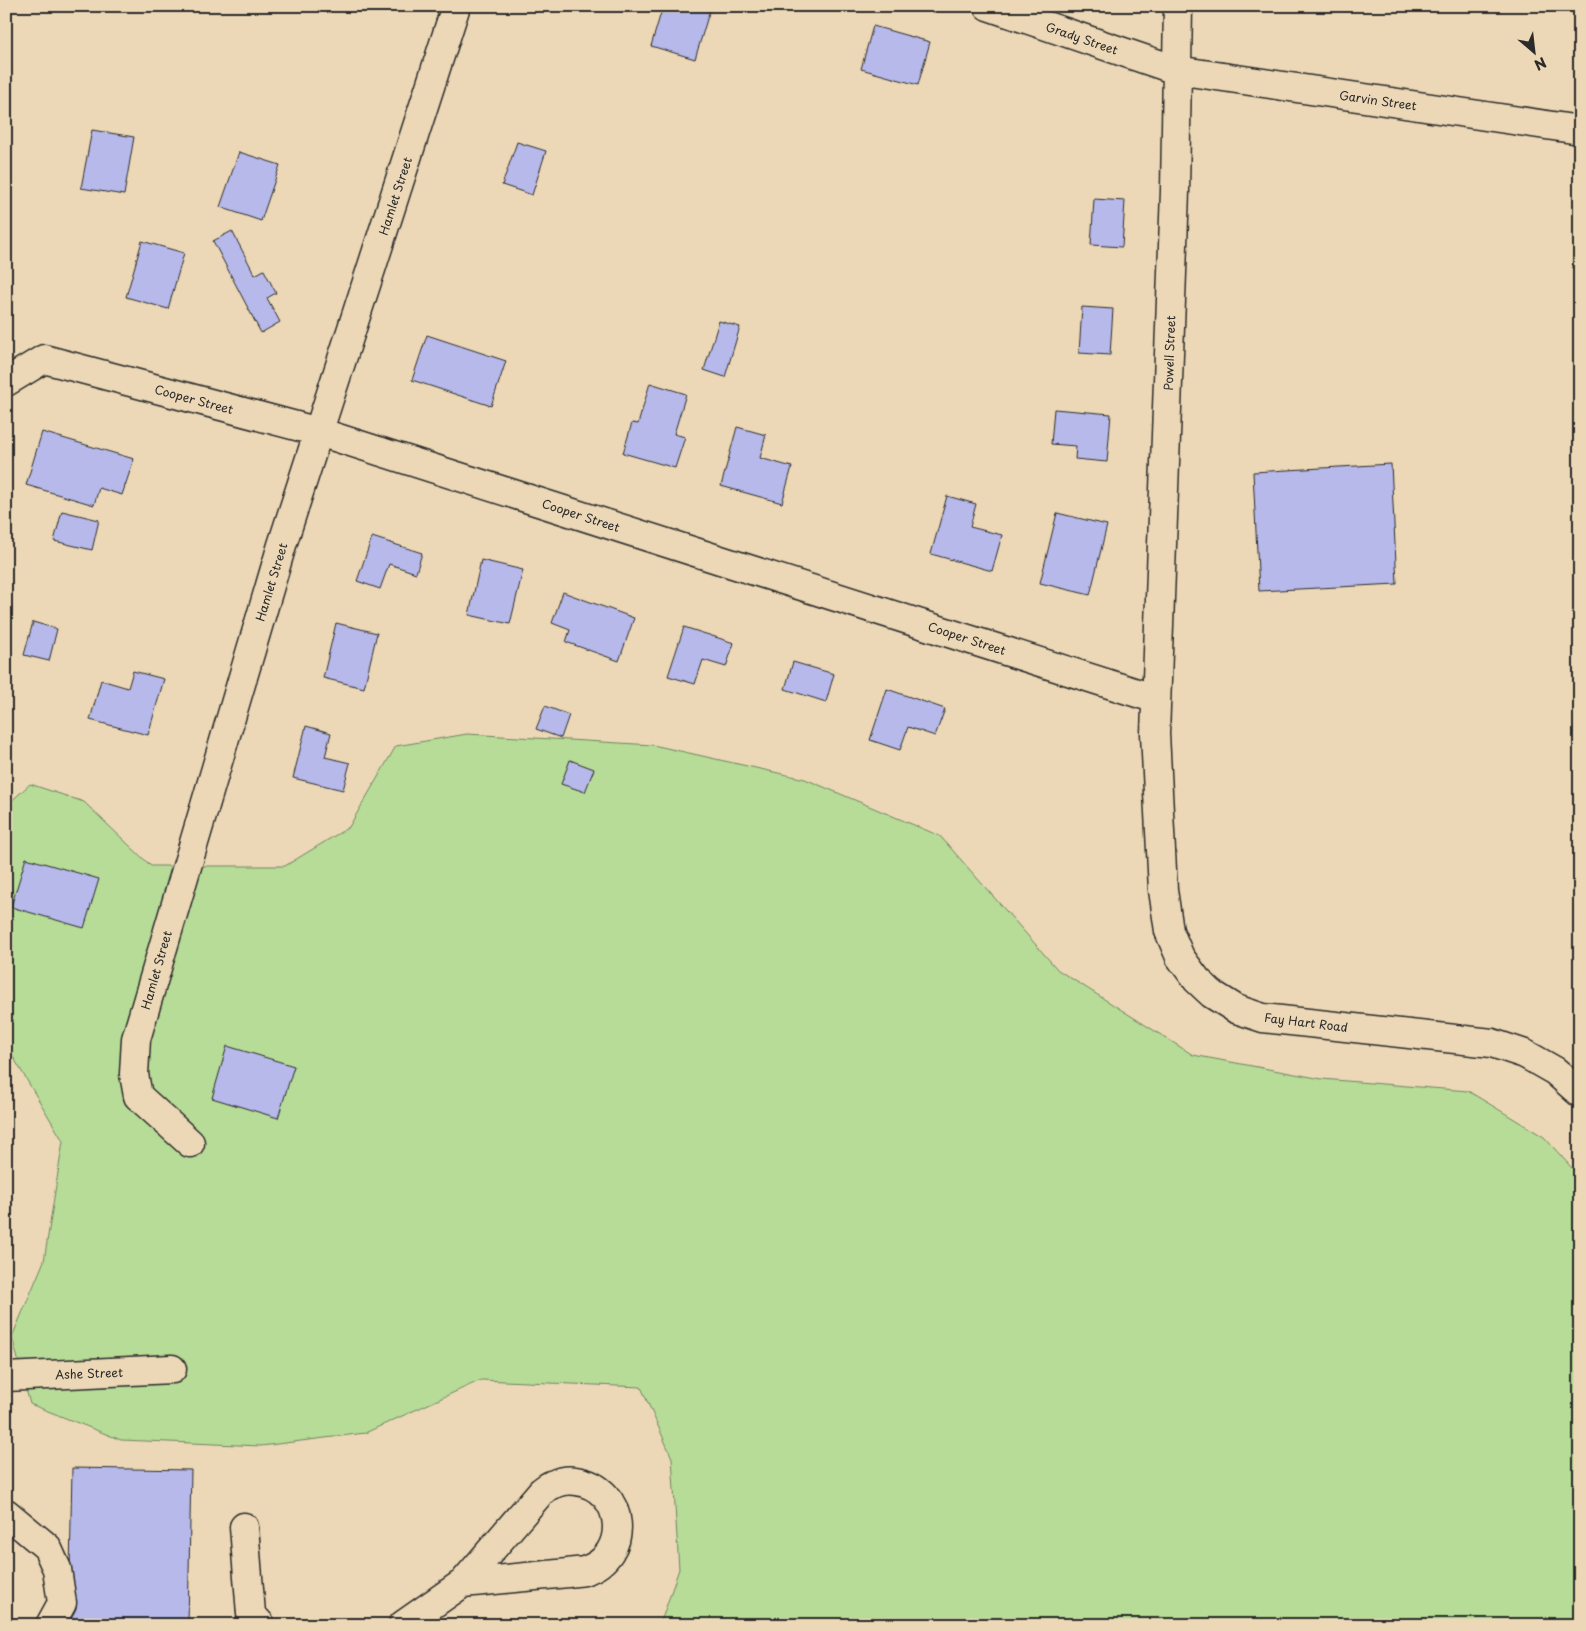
<svg xmlns="http://www.w3.org/2000/svg" width="1586" height="1631" font-family="'Playpen Sans',sans-serif">
	<rect width="100%" height="100%" fill="#ecd8b6"/>
	<filter id="ink" filterUnits="userSpaceOnUse"><feTurbulence type="fractalNoise" baseFrequency=".02" numOctaves="2"/><feDisplacementMap in="SourceGraphic" scale="10" xChannelSelector="R" yChannelSelector="G"/><feConvolveMatrix kernelMatrix="1 2 1 2 8 2 1 2 1" color-interpolation-filters="sRGB"/></filter>
	<g filter="url(#ink)">
		<path fill="#b6dc97" stroke="#708461" d="M467,734l186,11 152,34 135,57 118,134 135,85 129,24 146,12 76,46 36,40v448h-925l7,-6 17,-50 -7,-111 -31,-71 -160,-7 -116,53 -104,13 -140,-6 -91,-36 -18,-67 32,-76 19,-120 -57,-96v-239l24,-22 54,18 67,64h134l64,-39 47,-81z"/>
		<path fill="#b6b9ea" stroke="#2b2b2b" d="M663,6h48l-16,53 -44,-13z
			M1299,6h29l-29,2z
			M873,26l57,16 -12,43 -57,-16z
			M92,130l42,7 -10,58 -43,-7z
			M517,142l29,9 -14,44 -30,-10z
			M239,152l41,13 -19,56 -41,-14z
			M1094,199l31,2 -3,46 -31,-2z
			M232,231l23,44 9,-5 12,23 -9,5 13,24 -19,11 -48,-92z
			M142,241l42,12 -16,56 -42,-12z
			M1082,307l31,2 -3,46 -31,-2z
			M719,321l21,6 -15,50 -21,-7z
			M427,335l79,26 -15,45 -79,-26z
			M650,383l36,11 -12,40 11,3 -10,31 -52,-15 9,-30 6,1z
			M1054,409l57,5 -4,48 -32,-3 1,-13 -25,-2z
			M737,427l29,8 -6,23 32,9 -10,36 -61,-17z
			M42,432l92,27 -12,36 -23,-7 -5,17 -68,-20z
			M1391,464l6,120 -138,7 -6,-119z
			M947,496l29,8 -6,23 32,8 -10,36 -61,-17z
			M62,511l37,9 -7,30 -38,-9z
			M1057,513l50,12 -17,70 -50,-12z
			M372,537l50,16 -6,20 -27,-9 -9,25 -23,-8z
			M481,560l42,10 -13,54 -41,-9z
			M563,592l71,26 -15,43 -53,-19 4,-12 -18,-7z
			M33,622l24,7 -8,32 -25,-6z
			M336,623l41,10 -13,55 -41,-10z
			M684,627l50,16 -8,24 -23,-7 -8,24 -27,-8z
			M793,662l41,12 -8,28 -41,-13z
			M133,671l31,8 -16,56 -58,-15 11,-40 27,8z
			M887,689l58,20 -10,27 -27,-9 -8,23 -30,-10z
			M545,706l24,9 -8,23 -25,-9z
			M306,726l25,7 -6,24 25,6 -7,27 -50,-12z
			M570,760l24,9 -9,23 -24,-8z
			M26,858l73,21 -15,49 -73,-21z
			M227,1046l67,20 -16,52 -66,-20z
			M72,1468l119,2 -3,155h-119z"/>
		<g fill="none" stroke-linecap="round" stroke-linejoin="round">
			<g stroke="#2b2b2b" stroke-width="31">
				<path id="minor" d="M988,6l188,64 404,60
					M1178,6l-3,185 -20,543 8,156 6,41 11,26 17,23 15,14 24,15 27,9 229,25 33,11 30,17 25,22
					M6,382l38,-23 275,73 837,267
					M190,1143l-52,-47 -4,-22 2,-35 146,-494 174,-539
					M6,1377l166,-8
					M6,1513l41,34 10,22 5,34 -12,22
					M244,1527l7,87 10,11
					M403,1625l60,-42 78,-91c4,-3 8,-7 13,-8 6,-3 15,-4 22,-3 50,7 56,75 8,90 -5,1 -11,1 -16,2l-105,10"/>
			</g>
			<use href="#minor" stroke="#ecd8b6" stroke-width="28"/>
		</g>
	</g>
	<g text-anchor="middle" dominant-baseline="central" stroke-width="5" stroke-linejoin="round" paint-order="stroke">
		<g font-size="12" fill="#2b2b2b" stroke="#ecd8b6">
			<text transform="translate(1082 38) rotate(19)">Grady Street</text>
			<text transform="translate(1378 100) rotate(8)">Garvin Street</text>
			<text transform="translate(395 196) rotate(-72)">Hamlet Street</text>
			<text transform="translate(1169 353) rotate(-88)">Powell Street</text>
			<text transform="translate(194 399) rotate(15)">Cooper Street</text>
			<text transform="translate(581 515) rotate(18)">Cooper Street</text>
			<text transform="translate(271 582) rotate(-73)">Hamlet Street</text>
			<text transform="translate(967 638) rotate(18)">Cooper Street</text>
			<text transform="translate(156 970) rotate(-74)">Hamlet Street</text>
			<text transform="translate(1306 1022) rotate(7)">Fay Hart Road</text>
			<text transform="translate(89 1373) rotate(-2)">Ashe Street</text>
		</g>
	</g>
	<rect width="1586" height="1631" fill="none" stroke="#ecd8b6" stroke-width="25"/>
	<rect x="12" y="12" width="1561" height="1606" fill="none" stroke="#2b2b2b" stroke-width="2" filter="url(#ink)"/>
	<g transform="translate(1534 52) rotate(152)" stroke="#ecd8b6" stroke-width="4" paint-order="stroke">
	<path d="M0-4L9 19L0 12L-9 19Z" fill="#2b2b2b"/>
	<text y="-8" font-size="14" font-weight="bold" text-anchor="middle" fill="#2b2b2b">N</text>
	</g>
</svg>
